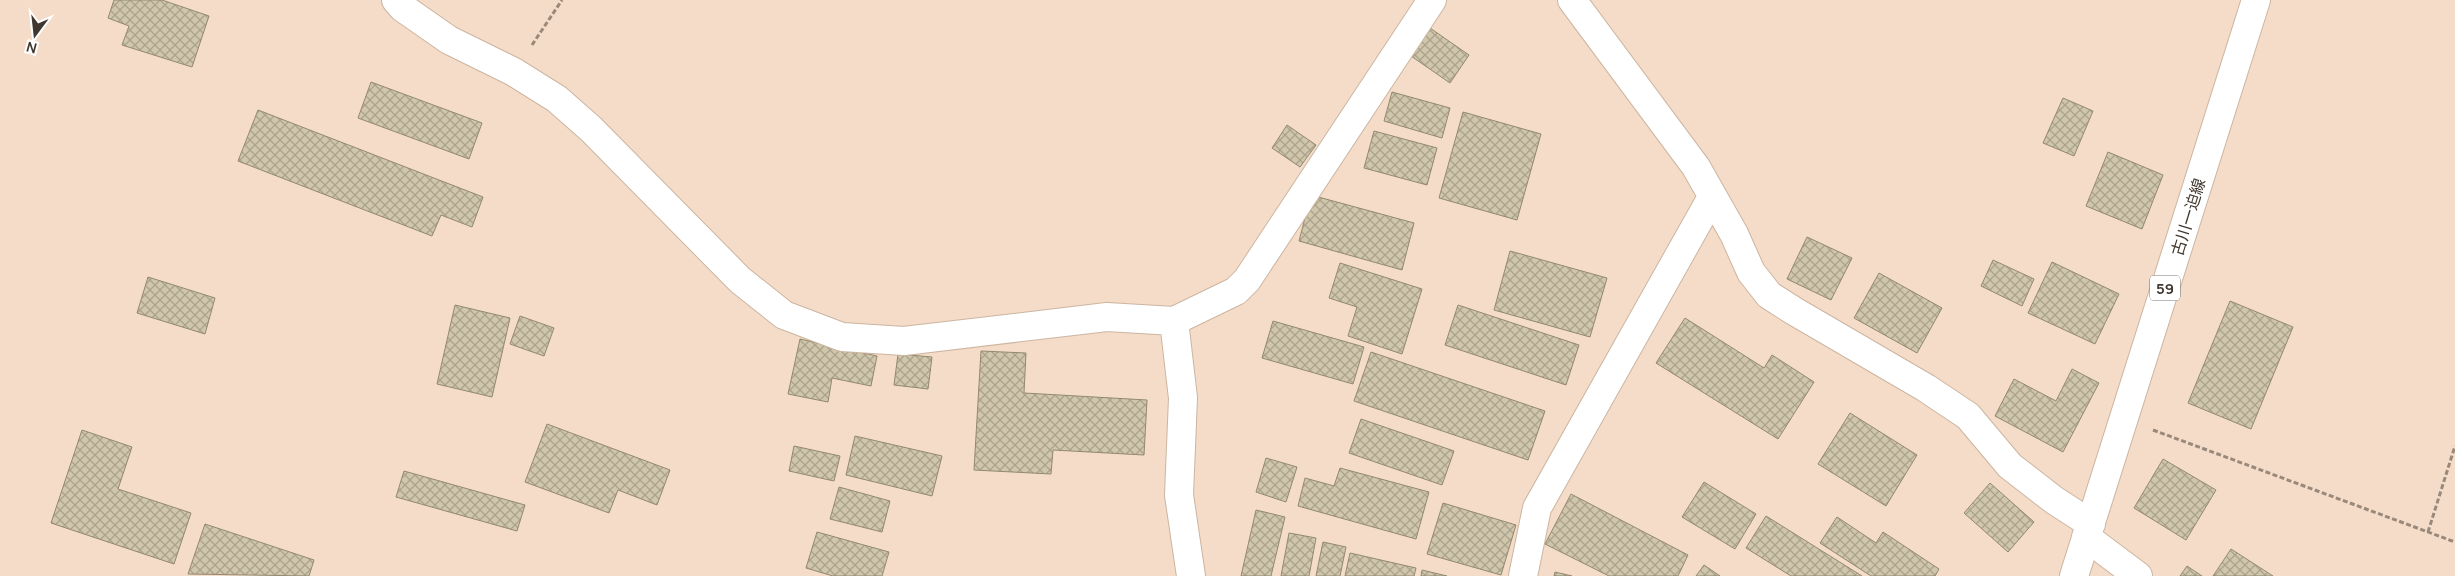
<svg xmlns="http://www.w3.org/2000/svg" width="2455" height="576" font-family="Manrope,'Noto Sans JP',sans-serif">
	<defs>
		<pattern id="building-cross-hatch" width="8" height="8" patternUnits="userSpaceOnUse" patternTransform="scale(1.25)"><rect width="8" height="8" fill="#d0c6ab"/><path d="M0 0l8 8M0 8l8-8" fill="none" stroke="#aaa28c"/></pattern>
	</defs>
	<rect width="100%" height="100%" fill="#f4dcc8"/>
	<path fill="url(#building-cross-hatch)" stroke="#92896f" d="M114,0h48l47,16 -17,51 -70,-22 7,-19 -21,-8z
		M1430,28l39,27 -19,28 -39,-27z
		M371,82l111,41 -13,36 -111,-41z
		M1392,92l58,16 -8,30 -58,-17z
		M2063,98l30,13 -19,45 -31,-13z
		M258,110l225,87 -11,30 -31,-12 -9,21 -194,-75z
		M1463,112l78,22 -24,86 -78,-22z
		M1287,125l29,20 -16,22 -28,-19z
		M1374,131l63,17 -10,37 -63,-17z
		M2108,152l55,23 -21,54 -56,-23z
		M1311,195l103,28 -12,47 -103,-29z
		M1807,237l45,21 -21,42 -44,-21z
		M1510,251l97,27 -17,59 -96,-27z
		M1993,260l41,19 -12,27 -41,-20z
		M2052,262l67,32 -24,50 -67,-31z
		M1340,263l82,26 -20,65 -54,-18 9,-29 -28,-9z
		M1879,273l63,35 -25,45 -63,-35z
		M148,277l67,21 -10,36 -68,-21z
		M2230,301l63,26 -42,102 -63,-26z
		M455,305l55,13 -18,79 -55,-13z
		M1458,305l121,40 -13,40 -121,-40z
		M520,316l34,12 -10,28 -34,-12z
		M1685,318l79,50 8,-13 42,27 -36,57 -122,-76z
		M1273,321l91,26 -11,37 -91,-26z
		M800,339l77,17 -6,30 -39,-8 -4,24 -40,-8z
		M981,351l45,2 -2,40 123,7 -3,55 -91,-5 -2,24 -77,-4z
		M1371,352l174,59 -17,49 -174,-59z
		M898,354l34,3 -4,32 -34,-4z
		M2072,369l27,14 -36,69 -68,-36 19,-37 42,22z
		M1850,413l67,42 -31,51 -68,-42z
		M1361,419l93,32 -12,34 -93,-32z
		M547,424l123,46 -13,35 -39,-15 -9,23 -84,-31z
		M82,430l50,17 -14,42 73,24 -17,51 -123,-41z
		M855,436l87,20 -10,40 -86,-21z
		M794,446l46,10 -6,25 -45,-10z
		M1266,458l31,9 -11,35 -30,-10z
		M2163,459l53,31 -30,50 -52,-32z
		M1340,468l89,24 -13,47 -118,-33 7,-28 29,8z
		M404,471l121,34 -8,26 -121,-34z
		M1704,482l52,32 -21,35 -53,-32z
		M1990,483l44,39 -26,30 -44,-39z
		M839,487l51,14 -8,31 -52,-13z
		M1571,494l117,61 -10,21h-69l-64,-32z
		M1443,503l73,22 -15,50 -74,-21z
		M1256,510l29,7 -14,59h-30z
		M1766,516l96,60h-71l-45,-28z
		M1837,517l39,26 7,-11 56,37 -4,7h-64l-51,-33z
		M205,524l109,36 -5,16 -121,-2z
		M817,532l72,20 -7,24h-49l-27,-8z
		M1289,533l27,5 -7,38h-28z
		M1323,542l23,5 -6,29h-24z
		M2231,549l42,27h-60z
		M1350,553l66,15 -2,8h-69z
		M1704,565l16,11h-24z
		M2187,566l15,10h-22z
		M1422,570l25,6h-26z
		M1555,572l17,4h-18z"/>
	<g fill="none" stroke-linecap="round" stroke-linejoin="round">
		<g stroke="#ccb5a1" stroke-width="30">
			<path id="street" d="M396,0l7,8 46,32 65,32 43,27 34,30 149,151 44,35 58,22 62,4 203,-24 67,4 62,-30 11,-11 185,-280
				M1572,0l124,167 38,67 17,38 18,23 25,16 132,77 42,28 42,50 44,34 37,24
				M1174,321l9,77 -4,97 12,81
				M2086,537l52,39
				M1523,576l14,-68 175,-311"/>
		</g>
		<g stroke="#ccb5a1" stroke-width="30">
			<path id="primary" d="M2074,576l182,-576"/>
		</g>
		<path stroke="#9a897b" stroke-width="3" stroke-dasharray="5 2.5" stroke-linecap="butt" d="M532,45l30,-45
			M2153,430l302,112
			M2428,532l27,-86"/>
		<use href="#street" stroke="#fff" stroke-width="28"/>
		<use href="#primary" stroke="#fff" stroke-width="28"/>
	</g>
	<g text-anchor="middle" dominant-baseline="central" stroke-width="4" stroke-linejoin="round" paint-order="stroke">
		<rect fill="#fff" stroke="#79736d" stroke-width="1" x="2150" y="275.5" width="30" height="25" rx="4"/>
		<g font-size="15" font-weight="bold" fill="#40372e">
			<text x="2165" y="288">59</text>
		</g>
		<g font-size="16" fill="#40372e" stroke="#fff">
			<text transform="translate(2188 217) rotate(-73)">古川一迫線</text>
		</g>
	</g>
	<g transform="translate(35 35) rotate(195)" stroke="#ffffff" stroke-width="4" paint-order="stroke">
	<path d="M0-4L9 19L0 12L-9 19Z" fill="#40372e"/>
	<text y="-8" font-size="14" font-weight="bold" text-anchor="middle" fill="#40372e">N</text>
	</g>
</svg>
